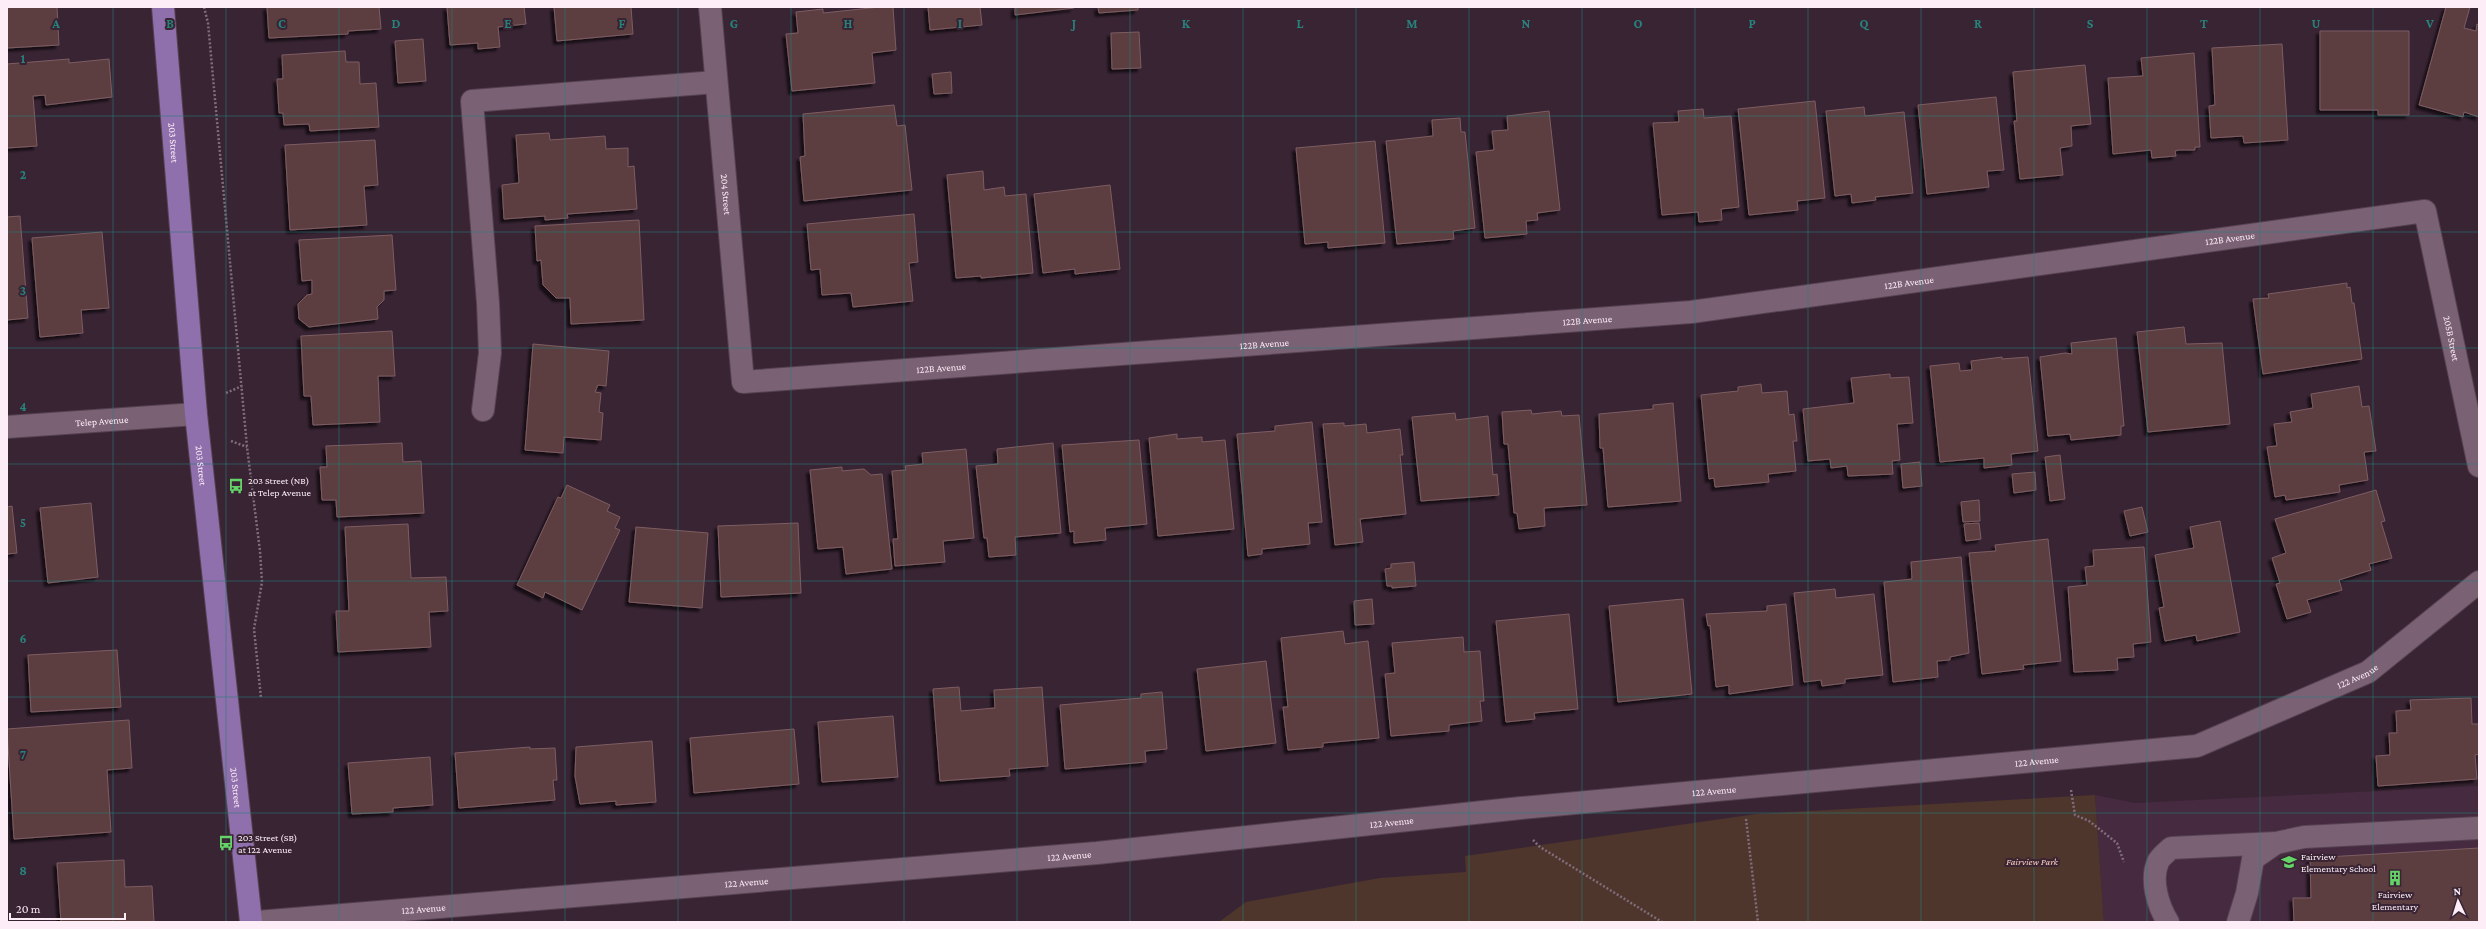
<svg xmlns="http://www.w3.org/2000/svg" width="2486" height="929" font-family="'Crimson Pro',serif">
	<defs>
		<filter id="shadow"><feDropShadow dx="-3.5" dy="3.5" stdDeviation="1" flood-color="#0009"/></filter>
	</defs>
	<rect width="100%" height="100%" fill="#392434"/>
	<path fill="#462a3f" d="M2479,786v136h-375l-9,-127 40,8z"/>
	<path fill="#4e362c" d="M2095,795l9,127h-885l27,-20 134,-24 86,-6 -1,-16 291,-42z"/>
	<path fill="#5b3d41" stroke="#7d5d62" filter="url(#shadow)" d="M7,7h50l2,38 -52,3z
		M267,7h112l2,22 -33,2v3l-79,4z
		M447,7h77l2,17 -28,3 2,20 -22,2v-6l-28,2z
		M554,7h77l2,27 -76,7z
		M880,7h13l3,43 -24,3 3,30 -83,8 -6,-57 12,-1 -2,-21 27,-3v4z
		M928,7h52l2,18 -52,5z
		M1015,7h59v1l-59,7z
		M1098,7h40v3l-39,3z
		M2446,7h24l-6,21 12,3 1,-7 2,1v92l-15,-5 -1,5 -44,-12z
		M2320,31h89v84h-31v-5h-58z
		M1139,32l2,36 -29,1 -1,-36z
		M423,39l3,42 -28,2 -3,-42z
		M2282,44l6,96 -44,3 -1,-7 -32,2 -2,-32 6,-1 -3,-57z
		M345,51l1,11h13l1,22 16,-1 3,44 -69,4 -1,-7 -25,1 -1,-12h-4l-2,-34h6l-1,-24z
		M2194,53l6,94h-5v3h-16l-4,1 1,5 -24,2 -1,-8 -38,4 -5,-76 35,-2 -2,-18z
		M69,59v4l40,-4 3,38 -66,8 -1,-10 -12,1 4,50 -30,2v-84z
		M2085,65l6,59 -20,2 1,20 -12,2 3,27 -43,4 -6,-58h3l-4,-49z
		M951,72l1,21 -18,1 -2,-20z
		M1996,97l8,73 -17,1 2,16 -62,7 -9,-89z
		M1815,101l10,97 -28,3 1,9 -49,5 -11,-106z
		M894,105l3,21 8,-1 7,65 -108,11 -4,-44 5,-1 -2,-42z
		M1864,107l1,9 39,-4 9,81 -38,4 1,3 -24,3 -1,-9 -16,2 -9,-85z
		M1703,109l1,9 27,-2 8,91 -18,2 1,11 -23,2 -1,-10 -36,3 -9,-92 26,-1 -1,-11z
		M1549,111l11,99 -23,3 1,7 -12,1 1,13 -42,4 -9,-86 18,-2 -2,-19 16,-1 -1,-14z
		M1460,118l1,14h4l10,96 -22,3 1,8 -57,5 -11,-103 47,-5 -1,-16z
		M549,133l1,7 55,-4 1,13 22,-1v19l6,-1 3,43 -70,5 1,4 -23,2v-4l-41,3 -2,-34 17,-2 -3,-48z
		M375,140l3,45 -14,1 3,39 -77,5 -5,-85z
		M1375,141l10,102 -57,5v-6l-23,2 -9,-96z
		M983,171l1,19 20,-3 1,9 21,-2 7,79 -52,5v-2l-25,2 -9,-103z
		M1110,185l10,84 -45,5v-5l-32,4 -9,-79z
		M914,214l4,48 -9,1 4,38 -60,6 -2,-14 -29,2 -2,-26 -9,1 -4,-46z
		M20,216l8,102 -21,2v-103z
		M639,220l5,100 -73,4 -1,-26h-14l-13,-13 -2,-25 -4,1 -2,-35z
		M102,232l7,76 -28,2 2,23 -43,4 -8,-99z
		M392,235l4,55 -12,1v9l-7,7 1,12 -69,8 -10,-8 -1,-15 9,-9 5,-1v-14l-10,1 -3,-41z
		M2347,283v5l3,-1 2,16h2l8,56 -99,15 -10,-75 16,-1 -1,-4z
		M2184,327l2,17 36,-1 8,81 -82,8 -11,-100z
		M392,331l3,45h-17l2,46 -67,3 -2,-29h-7l-3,-60z
		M2116,338l8,88h-3v9l-50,5 -1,-6 -22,2 -8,-79 25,-4 7,1 -1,-11z
		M533,344l76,7 -3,35 -8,-1 -3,7 6,1 -2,19 4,1 -2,27 -37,-3 -1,16 -38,-3z
		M2002,357v2l26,-2 10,94 -27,3 1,11 -28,3v-10l-44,4 -10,-96 29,-3 1,8 12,-1 -1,-9z
		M1890,374v4l19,-1 4,46 -16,1 3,36 -8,1 1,13 -45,2 -1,-10 -16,2 -1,-9 -22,2 -5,-52 51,-6 -3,-25z
		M1761,384l1,9 25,-2 2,24 5,-1 3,27h-4l3,30 -28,3 1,8 -54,5 -1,-9 -5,1 -8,-84 37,-4v-4z
		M2359,386l3,21 7,-1 7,45 -12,1 4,28 -29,5 1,7 -54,8 -1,-5 -10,2 -8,-50 10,-1 -3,-22 18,-2 -2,-10 23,-4 -2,-14z
		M1673,403l8,98 -73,6 -5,-59h-3l-1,-34 54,-5v-4z
		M1531,410l1,4 29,-3 1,5 17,-1 8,90 -43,3 1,18 -26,3 -2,-16h-3l-6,-69h-4l-2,-32z
		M1455,413l1,7 32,-4 5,59 4,-1 2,21 -78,6 -9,-84z
		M1312,422l10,100 -14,1 2,21 -48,5v5l-14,2 -11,-122 38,-3v-5z
		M1344,423v3l22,-2 1,9 33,-4 3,26h-3l6,59 -46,5 3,23 -28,3 -12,-121z
		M1177,434v5l25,-2v5l23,-2 9,89 -76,7 -9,-98z
		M1139,440l8,84 -42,4 1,12 -32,3v-12l-4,1 -8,-87z
		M402,443l1,19 18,-1 3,52 -87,4 -1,-17h-14l-2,-33h7l-1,-21z
		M1053,443l8,90 -46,4 1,18 -27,2 -2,-19h-3l-8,-72 22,-2 -1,-15z
		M966,449l8,89 -31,3 2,21 -50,4 -2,-27h5l-6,-68 14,-1 -1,-4 18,-2 -1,-11z
		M2060,455l5,44 -15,2 -5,-44z
		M1920,462l2,24 -19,2 -2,-24z
		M842,467v4l22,-2 7,6 11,-1 10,95 -46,5 -3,-27 -25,2 -8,-79z
		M2035,472l1,18 -22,3 -2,-19z
		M567,485l43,20 -3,6 13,6 -5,11 5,2 -38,80 -37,-18 -2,6 -26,-13 41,-88 3,1z
		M2376,490l9,31 -4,1 11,36 -23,6 2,6 -32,10 3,10 -35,10 4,12 -24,7 -11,-35 4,-1 -8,-25 14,-5 -11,-34z
		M1979,500l1,21 -17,1 -2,-20z
		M91,503l7,74 -50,6 -8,-75z
		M12,506l5,47 -10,1v-47z
		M2142,507l6,25 -18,4 -6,-25z
		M2220,521l20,111 -43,9 -1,-6 -31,6 -6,-33 5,-1 -9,-52 39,-7 -4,-21z
		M798,523l3,70 -80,4 -3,-71z
		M1979,523l2,16 -15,2 -2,-17z
		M408,524l3,54 35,-1 2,34 -19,1 2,35 -93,5 -2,-41h13l-4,-84z
		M636,527l72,6 -6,75 -73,-6z
		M2048,539l13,122 -38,4 1,4 -42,5 -13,-121 27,-2 -1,-6z
		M2144,547l7,95 -18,2 1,13 -17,1 1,12 -44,2 -6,-85 19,-2 -2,-18 9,-1 -1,-16z
		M1961,557l8,96 -19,4v3l-13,1 1,16 -45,5 -9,-100 28,-3 -1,-17z
		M1414,562l2,24 -24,2v-2h-5l-2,-17 6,-1v-4z
		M1835,589l1,9 38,-4 9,81 -38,4v4l-23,3 -1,-6 -17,2 -10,-89z
		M1372,599l2,25 -19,1 -1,-24z
		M1683,599l9,95 -74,8 -9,-96z
		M1786,604l7,81 -64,9v-9l-13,2 -6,-62 -2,1 -2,-12 61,-3v-5z
		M1569,614l9,95 -44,4 1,6 -29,3 -10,-101z
		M1343,631l2,13 23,-3 11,97 -56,5v4l-35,3 -5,-43h5l-7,-69z
		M1463,637l1,15 16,-1 4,50h-4l2,20 -33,4v6l-58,5 -6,-62 10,-1 -3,-30z
		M117,650l4,57 -90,5 -3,-57z
		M1266,661l10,82 -70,8 -9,-82z
		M959,687l2,24 34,-3 -1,-18 48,-3 6,79 -39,3 1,7 -70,5 -7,-92z
		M1162,692l5,57 -22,2 1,11 -81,7 -5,-64 81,-7v-4z
		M2471,698l1,26h7v30l-4,1 2,24 -99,7 -2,-30 14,-1 -1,-22h8l-1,-22 15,-1 -1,-10z
		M893,716l5,61 -76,5 -4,-60z
		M129,720l3,48 -25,2 4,62 -97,7 -7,-110z
		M794,729l5,55 -105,9 -4,-55z
		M652,741l4,61 -40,3v-4l-36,3 -5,-28 1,-29z
		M530,747v2l25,-1 2,32h-4l2,20 -96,8 -4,-55z
		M430,757l3,48 -40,3v4l-41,2 -4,-51z
		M2479,848v74h-185l-1,-24h18l-1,-40z
		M124,860l1,27 27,-1 2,36h-93l-4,-59z"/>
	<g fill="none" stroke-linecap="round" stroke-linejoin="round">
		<g stroke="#554251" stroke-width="24">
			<g id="minor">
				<path id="s1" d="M710,7l33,375 948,-70 734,-101 54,255"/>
				<path d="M483,410l7,-57 -2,-50 -16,-202 244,-19"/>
				<path id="s2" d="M7,427l189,-13"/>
				<path id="s3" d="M257,922l840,-69 424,-45 676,-62 171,-74 111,-90"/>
				<path d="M2168,922c-10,-16 -18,-42 -10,-60 2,-5 9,-10 13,-14l105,-5 28,-6 175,-9"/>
				<path d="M2238,922l9,-29 6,-34 23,-16"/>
			</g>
		</g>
		<g stroke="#554251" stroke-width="24">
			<g id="major">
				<path id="s4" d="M163,7l33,407 55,508"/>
			</g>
		</g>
		<path stroke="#806d7b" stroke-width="2.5" stroke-dasharray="2 2" stroke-linecap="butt" d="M204,7l4,16 39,424 13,104 2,31 -8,47 7,69
			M226,393l16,-7
			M231,441l16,6
			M2071,790l4,25 14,6 28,22 7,19
			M1746,819l12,103
			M1533,840l7,7 122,75"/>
		<use href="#minor" stroke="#7b6174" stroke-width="22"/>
		<use href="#major" stroke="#8f6fac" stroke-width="22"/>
	</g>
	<path fill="none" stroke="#27827c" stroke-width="1" stroke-opacity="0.55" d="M113,7v915M226,7v915M339,7v915M452,7v915M565,7v915M678,7v915M791,7v915M904,7v915M1017,7v915M1130,7v915M1243,7v915M1356,7v915M1469,7v915M1582,7v915M1695,7v915M1808,7v915M1921,7v915M2034,7v915M2147,7v915M2260,7v915M2373,7v915M7,116h2472M7,232h2472M7,348h2472M7,464h2472M7,581h2472M7,697h2472M7,813h2472"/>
	<defs>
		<g id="bus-bare" transform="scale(1.2)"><path d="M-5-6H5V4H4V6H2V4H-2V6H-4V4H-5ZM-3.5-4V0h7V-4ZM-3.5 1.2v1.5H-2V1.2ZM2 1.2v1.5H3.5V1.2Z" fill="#64d468" stroke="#392434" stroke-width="2.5" paint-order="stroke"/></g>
		<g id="school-bare" transform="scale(1.2)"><path d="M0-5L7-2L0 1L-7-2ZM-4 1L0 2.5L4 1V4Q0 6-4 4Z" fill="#64d468" stroke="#392434" stroke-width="2.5" paint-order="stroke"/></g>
		<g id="building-bare" transform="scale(1.2)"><path d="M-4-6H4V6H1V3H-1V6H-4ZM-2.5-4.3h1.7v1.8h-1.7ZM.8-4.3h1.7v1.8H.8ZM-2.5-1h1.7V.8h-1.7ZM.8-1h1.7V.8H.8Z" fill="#64d468" stroke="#392434" stroke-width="2.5" paint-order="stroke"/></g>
	</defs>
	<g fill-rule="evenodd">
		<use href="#bus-bare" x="236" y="486"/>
		<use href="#bus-bare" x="226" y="843"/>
		<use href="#school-bare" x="2289" y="862"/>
		<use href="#building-bare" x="2395" y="878"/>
	</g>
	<g text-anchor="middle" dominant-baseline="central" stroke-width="4" stroke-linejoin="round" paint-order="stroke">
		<g font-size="10" fill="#fcedf7" stroke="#392434">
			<text stroke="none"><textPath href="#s4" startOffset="136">203 Street</textPath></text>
			<text stroke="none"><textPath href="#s1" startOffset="188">204 Street</textPath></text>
			<text stroke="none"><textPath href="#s1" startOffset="1871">122B Avenue</textPath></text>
			<text stroke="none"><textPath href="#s1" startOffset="1547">122B Avenue</textPath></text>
			<text stroke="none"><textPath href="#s1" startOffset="1223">122B Avenue</textPath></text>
			<text stroke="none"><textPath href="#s1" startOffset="2198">205B Street</textPath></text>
			<text stroke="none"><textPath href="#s1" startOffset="899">122B Avenue</textPath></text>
			<text stroke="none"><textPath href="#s1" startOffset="575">122B Avenue</textPath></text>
			<text stroke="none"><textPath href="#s2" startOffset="95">Telep Avenue</textPath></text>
			<text stroke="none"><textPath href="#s4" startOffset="460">203 Street</textPath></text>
			<text stroke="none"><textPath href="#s3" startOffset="2123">122 Avenue</textPath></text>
			<text stroke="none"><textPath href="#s3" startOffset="1787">122 Avenue</textPath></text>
			<text stroke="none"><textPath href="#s4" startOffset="784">203 Street</textPath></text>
			<text stroke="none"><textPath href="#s3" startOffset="1463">122 Avenue</textPath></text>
			<text stroke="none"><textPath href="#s3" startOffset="1139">122 Avenue</textPath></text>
			<text stroke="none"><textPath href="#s3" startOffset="815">122 Avenue</textPath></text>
			<text stroke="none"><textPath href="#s3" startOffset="491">122 Avenue</textPath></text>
			<text stroke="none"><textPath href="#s3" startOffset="167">122 Avenue</textPath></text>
		</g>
		<g font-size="10" fill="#fcedf7" stroke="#392434" text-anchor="start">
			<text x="248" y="480">203 Street (NB)<tspan x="248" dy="12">at Telep Avenue</tspan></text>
			<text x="238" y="837">203 Street (SB)<tspan x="238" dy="12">at 122 Avenue</tspan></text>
			<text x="2301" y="856">Fairview<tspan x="2301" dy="12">Elementary School</tspan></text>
			<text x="2395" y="894" text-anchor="middle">Fairview<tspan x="2395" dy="12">Elementary</tspan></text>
		</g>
		<g font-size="10" font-style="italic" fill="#ffd0bd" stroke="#392434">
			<text x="2032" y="861">Fairview Park</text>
		</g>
	</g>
	<g font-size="13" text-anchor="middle" font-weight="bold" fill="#27827c" stroke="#392434" stroke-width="4" stroke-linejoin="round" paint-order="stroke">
		<text x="56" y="28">A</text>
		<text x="170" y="28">B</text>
		<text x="282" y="28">C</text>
		<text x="396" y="28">D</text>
		<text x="508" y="28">E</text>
		<text x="622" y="28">F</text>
		<text x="734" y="28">G</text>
		<text x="848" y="28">H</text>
		<text x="960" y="28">I</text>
		<text x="1074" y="28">J</text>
		<text x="1186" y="28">K</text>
		<text x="1300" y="28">L</text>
		<text x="1412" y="28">M</text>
		<text x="1526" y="28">N</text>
		<text x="1638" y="28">O</text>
		<text x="1752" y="28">P</text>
		<text x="1864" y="28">Q</text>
		<text x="1978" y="28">R</text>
		<text x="2090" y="28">S</text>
		<text x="2204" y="28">T</text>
		<text x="2316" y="28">U</text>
		<text x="2430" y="28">V</text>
		<text x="23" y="63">1</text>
		<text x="23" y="179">2</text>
		<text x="23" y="295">3</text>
		<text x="23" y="411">4</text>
		<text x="23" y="527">5</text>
		<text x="23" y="643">6</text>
		<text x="23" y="759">7</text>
		<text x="23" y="875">8</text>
	</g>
	<rect width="2486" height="929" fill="none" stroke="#fcedf7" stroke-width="16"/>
	<g transform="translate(2458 901) rotate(356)" stroke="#392434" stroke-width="3" paint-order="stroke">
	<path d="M0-3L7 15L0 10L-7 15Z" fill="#fcedf7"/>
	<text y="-6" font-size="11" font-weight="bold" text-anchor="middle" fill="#fcedf7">N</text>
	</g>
	<path d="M10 913v6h115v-6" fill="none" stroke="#fcedf7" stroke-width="2"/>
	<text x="16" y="913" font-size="12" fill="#fcedf7" stroke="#392434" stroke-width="3" paint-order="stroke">20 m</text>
</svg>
